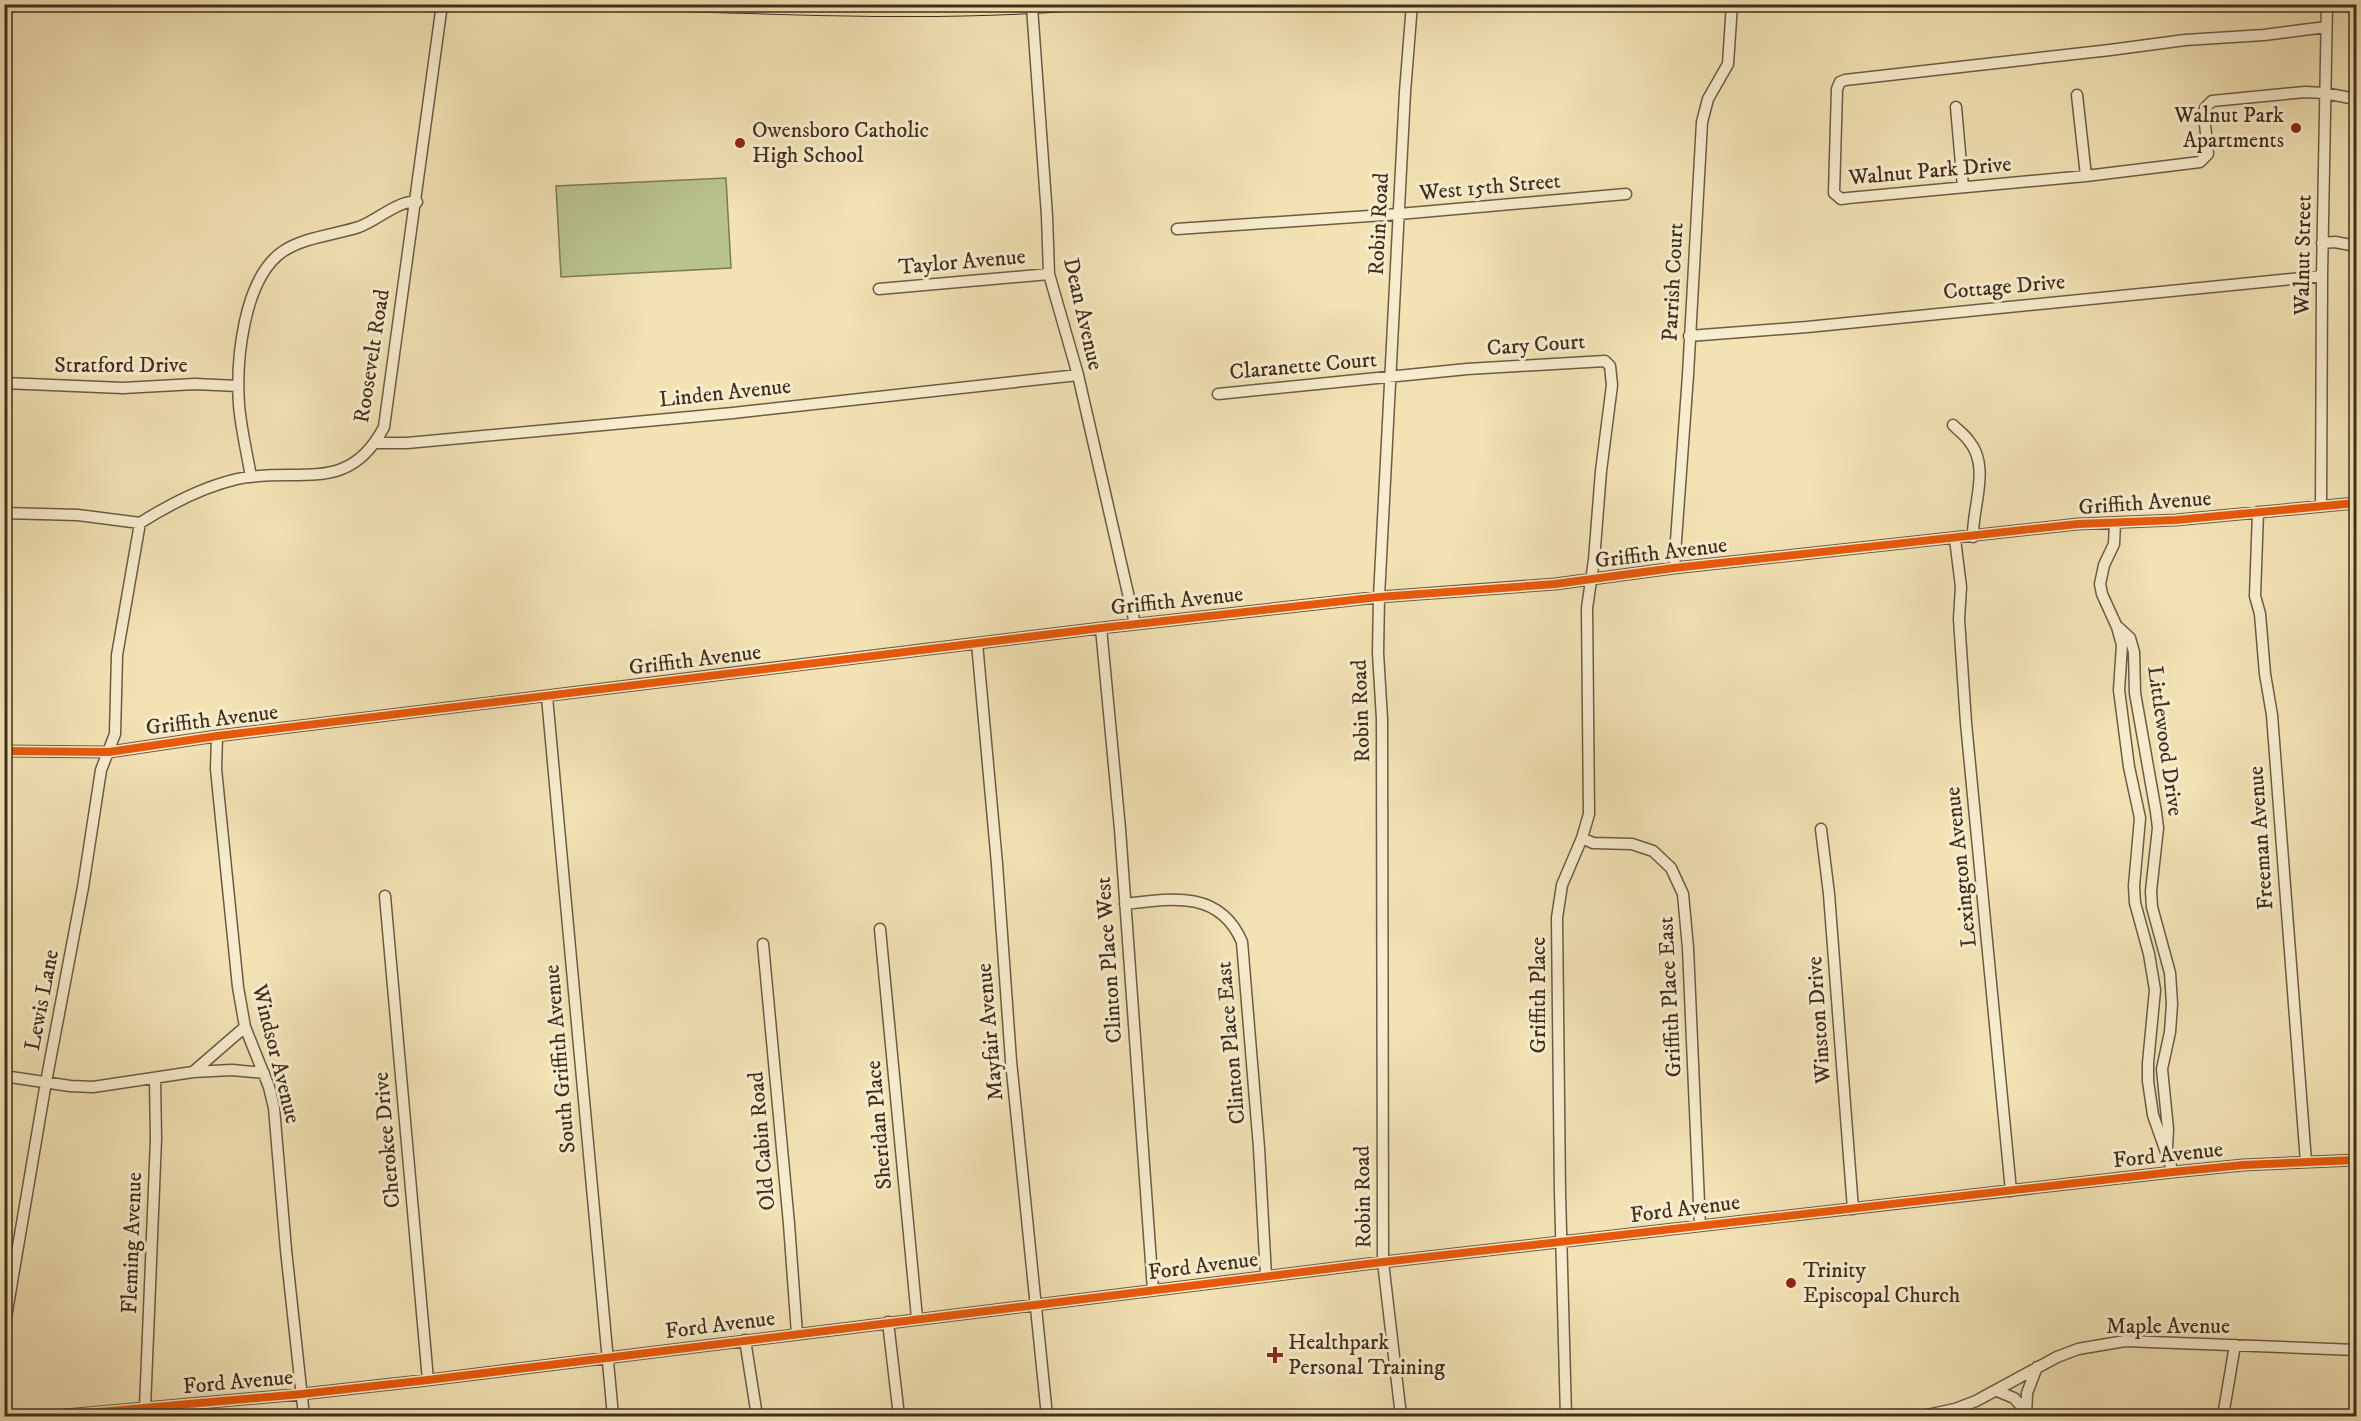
<svg xmlns="http://www.w3.org/2000/svg" width="2361" height="1421" font-family="'IM FELL DW Pica',serif">
	<rect width="100%" height="100%" fill="#f2e2b4"/>
	<filter id="stains"><feTurbulence type="fractalNoise" baseFrequency=".00333" numOctaves="4"/><feColorMatrix values="0 0 0 0 .2 0 0 0 0 .09 0 0 0 0 .02 0 0 0 .5 -.17"/></filter>
	<radialGradient id="worn" r=".72"><stop offset=".6" stop-color="#630" stop-opacity="0"/><stop offset="1" stop-color="#630" stop-opacity=".3"/></radialGradient>
	<path fill="#b9c38e" stroke="#7c7956" stroke-width="1.5" d="M726,178l5,90 -170,9 -5,-91z"/>
	<g fill="none" stroke-linecap="round" stroke-linejoin="round">
		<g stroke="#6c5c44" stroke-width="13">
			<path id="minor" d="M1032,7l15,209 2,58 29,101 57,249
				M2326,27l-62,8 -79,5 -75,10 -265,30 -5,2 -3,7 -3,104 7,6 7,-1 238,-22 114,-14 8,-8 -4,-40 1,-6 7,-7 93,-9 19,1 32,6
				M2077,95l9,81
				M1956,107l7,80
				M1177,229l222,-15 227,-20
				M2322,243l13,-1 21,4
				M879,289l170,-15
				M1689,336l118,-9 515,-51
				M4,383l119,5 72,-4 43,2
				M1218,394l249,-25 138,-8 5,5 2,19 -11,86 -7,89 -7,48 2,206 -7,24 -20,47 -5,33 3,275 6,223
				M1953,425c5,5 12,10 16,16 22,26 3,66 4,96
				M375,443h32l326,-30 345,-38
				M251,477c-4,-24 -10,-48 -12,-72 -3,-44 4,-125 43,-153 22,-15 52,-17 77,-25 19,-7 39,-27 58,-25
				M2321,506l1,-230 5,-272
				M2258,512l-3,84 5,18 5,60 7,41 34,447
				M4,513l74,2 62,8
				M2115,523l-1,21 -10,21 -4,19 2,10 15,33 5,18 -3,45 10,77 11,51 -6,68 1,17 14,51 6,36 -7,73v18l5,34 20,57
				M1955,539l6,48 -2,32 7,104 45,468
				M1674,568l14,-193 14,-253 6,-23 20,-35 4,-60
				M2118,627l12,11 4,14 1,41 21,119 2,16 -7,63 1,16 18,66 2,31 -2,28 -8,37 6,60 -1,19
				M1101,628l19,201 33,461
				M977,643l20,221 14,197 36,355
				M547,697l66,719
				M217,736l-1,33 22,218 7,40 24,60 5,21 12,142 18,166
				M4,751l105,1 108,-16 884,-108 278,-31 176,-13 119,-16 404,-44 98,-4 180,-17
				M1821,829l8,65 24,315
				M1582,838l11,5 39,1 21,7 18,17 12,26 5,54 12,278
				M385,896l43,484
				M1125,904c47,-6 95,-14 117,38l17,206 7,128
				M880,929l37,389
				M763,944l26,280 8,110
				M193,1072l39,-2 32,3
				M4,1076l66,10 23,1 100,-15 52,-45
				M888,1322l11,94
				M4,1329l42,-247 37,-195 18,-117 14,-36 2,-79 23,-132c30,-19 63,-36 97,-44 61,-13 111,17 147,-52l58,-423
				M745,1340l12,76
				M1997,1391l17,7 11,12
				M145,1408l11,-269 -1,-60
				M54,1416l248,-22 126,-14 955,-118 790,-90 70,-7 113,-5
				M1401,1416l-18,-154 -1,-543 -4,-66 1,-56 26,-505 7,-88
				M1922,1416l33,-7 21,-8 81,-44 21,-8 47,-8 231,9
				M2026,1416l1,-23 10,-26
				M2223,1416l12,-71"/>
		</g>
		<g stroke="#3f2f1e" stroke-width="16">
			<path id="major" d="M681,4c128,4 257,9 386,0"/>
		</g>
		<use href="#minor" stroke="#f7ecce" stroke-width="10"/>
		<use href="#major" stroke="#f2e2b4" stroke-width="14"/>
		<g stroke="#f7ecce" stroke-width="11">
			<path id="cycleway" d="M4,751l105,1 108,-16 884,-108 278,-31 176,-13 119,-16 404,-44 98,-4 180,-17
				M54,1416l248,-22 126,-14 955,-118 790,-90 70,-7 113,-5"/>
		</g>
		<use href="#cycleway" stroke="#e8590c" stroke-width="8"/>
	</g>
	<g fill="#8f2418" stroke="#f7ecce" stroke-width="2">
		<circle cx="2296" cy="128" r="6"/>
		<circle cx="740" cy="143" r="6"/>
		<circle cx="1791" cy="1283" r="6"/>
		<path d="M1272 1346h6v6h6v6h-6v6h-6v-6h-6v-6h6z"/>
	</g>
	<g text-anchor="middle" dominant-baseline="central" stroke-width="6" stroke-linejoin="round" paint-order="stroke">
		<g font-size="22" fill="#3f2f1e" stroke="#f7ecce" text-anchor="start">
			<text x="2284" y="115" text-anchor="end">Walnut Park<tspan x="2284" dy="25">Apartments</tspan></text>
			<text x="752" y="130">Owensboro Catholic<tspan x="752" dy="25">High School</tspan></text>
			<text x="1803" y="1270">Trinity<tspan x="1803" dy="25">Episcopal Church</tspan></text>
			<text x="1288" y="1342">Healthpark<tspan x="1288" dy="25">Personal Training</tspan></text>
		</g>
		<g font-size="22" fill="#3f2f1e" stroke="#f7ecce">
			<text transform="translate(1930 171) rotate(-5)">Walnut Park Drive</text>
			<text transform="translate(1490 187) rotate(-5)">West 15th Street</text>
			<text transform="translate(1379 224) rotate(-87)">Robin Road</text>
			<text transform="translate(2303 255) rotate(-89)">Walnut Street</text>
			<text transform="translate(962 262) rotate(-5)">Taylor Avenue</text>
			<text transform="translate(1673 282) rotate(-87)">Parrish Court</text>
			<text transform="translate(2004 287) rotate(-5)">Cottage Drive</text>
			<text transform="translate(1083 314) rotate(77)">Dean Avenue</text>
			<text transform="translate(1536 345) rotate(-4)">Cary Court</text>
			<text transform="translate(372 356) rotate(-81)">Roosevelt Road</text>
			<text x="121" y="365">Stratford Drive</text>
			<text transform="translate(1303 366) rotate(-5)">Claranette Court</text>
			<text transform="translate(725 393) rotate(-6)">Linden Avenue</text>
			<text transform="translate(2145 503) rotate(-4)">Griffith Avenue</text>
			<text transform="translate(1661 553) rotate(-7)">Griffith Avenue</text>
			<text transform="translate(1177 601) rotate(-6)">Griffith Avenue</text>
			<text transform="translate(695 660) rotate(-7)">Griffith Avenue</text>
			<text transform="translate(1361 711) rotate(-92)">Robin Road</text>
			<text transform="translate(212 720) rotate(-7)">Griffith Avenue</text>
			<text transform="translate(2165 741) rotate(82)">Littlewood Drive</text>
			<text transform="translate(2261 838) rotate(-94)">Freeman Avenue</text>
			<text transform="translate(1961 867) rotate(-96)">Lexington Avenue</text>
			<text transform="translate(1109 960) rotate(-94)">Clinton Place West</text>
			<text transform="translate(1538 995) rotate(-90)">Griffith Place</text>
			<text transform="translate(1670 997) rotate(-93)">Griffith Place East</text>
			<text transform="translate(42 1000) rotate(-79)">Lewis Lane</text>
			<text transform="translate(1819 1020) rotate(-94)">Winston Drive</text>
			<text transform="translate(990 1032) rotate(-95)">Mayfair Avenue</text>
			<text transform="translate(1231 1043) rotate(-95)">Clinton Place East</text>
			<text transform="translate(276 1054) rotate(76)">Windsor Avenue</text>
			<text transform="translate(560 1059) rotate(-95)">South Griffith Avenue</text>
			<text transform="translate(879 1125) rotate(-95)">Sheridan Place</text>
			<text transform="translate(387 1140) rotate(-95)">Cherokee Drive</text>
			<text transform="translate(762 1141) rotate(-95)">Old Cabin Road</text>
			<text transform="translate(2168 1155) rotate(-6)">Ford Avenue</text>
			<text transform="translate(1363 1197) rotate(-91)">Robin Road</text>
			<text transform="translate(1685 1209) rotate(-7)">Ford Avenue</text>
			<text transform="translate(132 1243) rotate(-88)">Fleming Avenue</text>
			<text transform="translate(1203 1266) rotate(-7)">Ford Avenue</text>
			<text transform="translate(720 1325) rotate(-7)">Ford Avenue</text>
			<text x="2168" y="1326">Maple Avenue</text>
			<text transform="translate(238 1382) rotate(-5)">Ford Avenue</text>
		</g>
	</g>
	<rect width="2361" height="1421" fill="none" stroke="#f2e2b4" stroke-width="24"/>
	<rect x="6" y="6" width="2349" height="1409" fill="none" stroke="#3f2f1e" stroke-width="3"/>
	<rect x="12" y="12" width="2337" height="1397" fill="none" stroke="#3f2f1e" stroke-width="1.5"/>
	<rect width="100%" height="100%" filter="url(#stains)"/>
	<rect width="100%" height="100%" fill="url(#worn)"/>
</svg>
